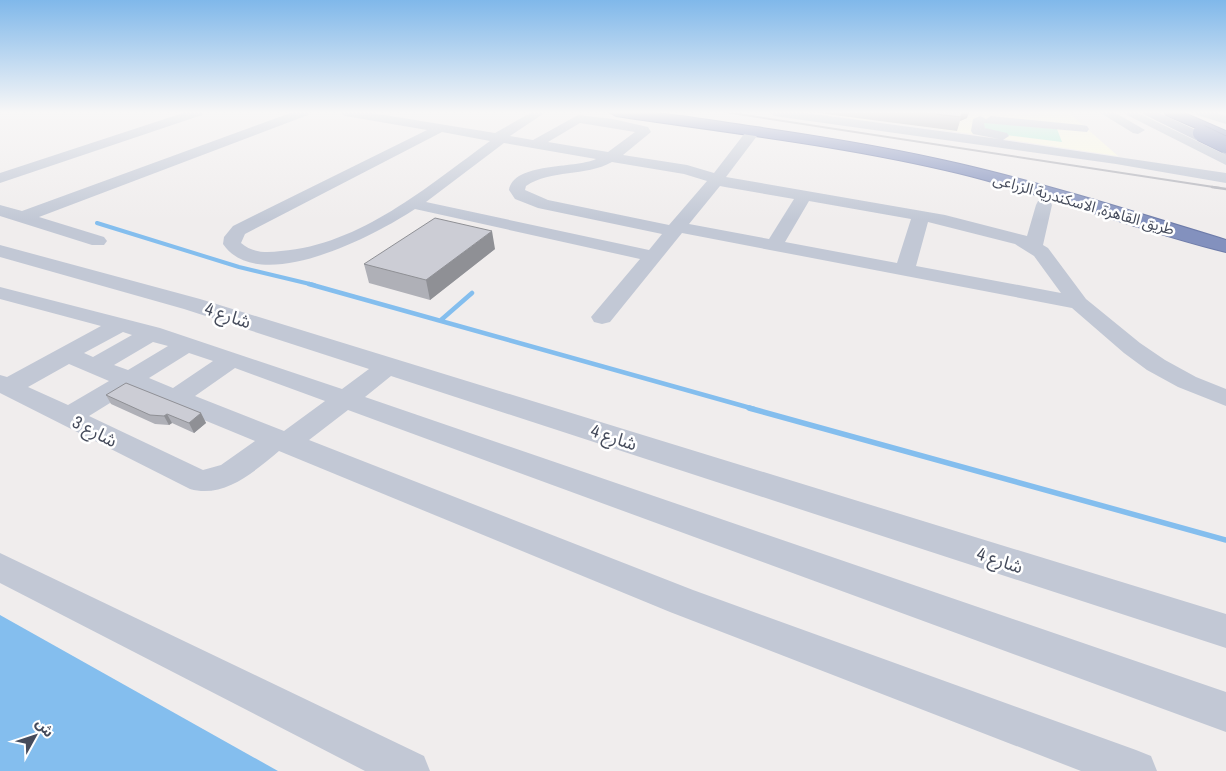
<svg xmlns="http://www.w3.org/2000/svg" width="1226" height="771" font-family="'Archivo Narrow','Noto Sans Arabic',sans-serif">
	<rect width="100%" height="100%" fill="#f0eded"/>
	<path fill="#fcfbe4" d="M808,112h260l50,44 -247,-37 -2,2z"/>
	<path fill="#b9f0db" d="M981,122l76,7 5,13 -73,-9z"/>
	<path fill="#84beee" d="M0,615l278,156h-278z"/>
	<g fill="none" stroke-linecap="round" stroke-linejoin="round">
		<path stroke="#84beee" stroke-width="4" d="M97,223l142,44 75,18"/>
		<path stroke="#84beee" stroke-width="4.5" d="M309,284l445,125
			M441,320l31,-27"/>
		<path stroke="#84beee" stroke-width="5.5" d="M749,408l477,132"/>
		<g stroke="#6e7ca9" stroke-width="2">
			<path id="highway" d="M609,112c49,-3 99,9 147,15 68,10 137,21 204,37 90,21 178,49 266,76v12c-90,-22 -177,-57 -268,-79 -112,-27 -228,-40 -342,-57z
				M1164,112h18l44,19v10l-60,-26z"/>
		</g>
		<path fill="#c2c8d5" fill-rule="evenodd" d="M186,112h18l-2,3 -202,68v-10z
			M293,112h17l-2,3 -269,102 65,20 3,4 -3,4h-12l-92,-29v-11l22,6z
			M339,112h27l129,21 37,-21h14l-36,24 23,4 45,-25 35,4 35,8 3,5 -28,23 64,10 27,8 34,-44 5,-1 7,4 -34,45 219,38 82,21 9,-31 2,-4h12l2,4 -9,40 5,3 38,51 54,44 25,17 31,17 30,12v17l-48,-19 -31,-17 -23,-17 -52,-45 -390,-75 -72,89 -8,2 -8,-2 -3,-5 49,-58 -225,-50c-39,26 -156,88 -192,35l1,-7 9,-11 194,-96 -82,-14zM580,123l55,9 -27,20 -60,-10zM442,132l48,9c-62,45 -130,104 -209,110 -15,2 -28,2 -40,-8l4,-9zM504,143l92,16c-22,10 -82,3 -87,31l6,9 23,9 124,26 -13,16 -223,-48zM612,162l72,12 23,7 -38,44 -121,-25 -23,-10 1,-4c25,-17 59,-9 86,-24zM720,186l5,1 69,12 -25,40 -80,-15zM809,201l102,18 -14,44 -112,-21zM928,222l87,22 19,12 27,37 -145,-27z
			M768,112h31l200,27 -26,-5 -2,-3 2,-12 7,-3 6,3 5,-3 91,9 5,1 2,3 -2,3 -103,-9 1,5 22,5 2,3 -6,4 223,33v10l-110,-19 -342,-48z
			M1099,112h15l31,18 -7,4 -5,-1z
			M1121,112h15l90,43v10z
			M1195,112h18l13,4v8l-29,-9z
			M0,245l200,54 1026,315v34l-835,-272 -26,21 861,295v40l-878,-322 -39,30 384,150 443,160 15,6 6,15h-76l-411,-159 -391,-161c-24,20 -55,48 -89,38l-190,-96v-18l7,2 94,-51 -101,-27v-12l160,41 182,61 27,-20 -185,-60 -184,-52zM123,332l9,3 -39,22 -9,-4zM153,342l15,4 -40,24 -14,-5zM189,353l24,8 -40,27 -24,-10zM69,364l40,17 -41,24 -40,-18zM235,368l90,33 -41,30 -89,-35zM131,390l124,51 -34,24 -18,5 -114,-54z
			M0,553l424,203 6,15h-65l-365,-188z"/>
		<path fill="#abb4cd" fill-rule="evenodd" d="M1139,112h18l69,32v11z"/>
		<use href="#highway" fill="#8391be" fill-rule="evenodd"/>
		<path stroke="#afb0b8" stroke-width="2" d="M725,112l495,76"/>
		<path stroke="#afb0b8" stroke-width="2.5" d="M1212,187l14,2"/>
		<g stroke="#6e7ca9" stroke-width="17" stroke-linecap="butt">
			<path id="highway-bridge" d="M1201,133l25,12"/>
		</g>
		<use href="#highway-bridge" stroke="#8391be" stroke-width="16"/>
	</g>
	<path fill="#afb0b7" d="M811,112h158l-2,6 -7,3 -3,10z
		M495,249l-65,51 -61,-17 -5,-19z
		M106,395l95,18 5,10 -12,10 -22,-10 -3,2 -14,-1 -44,-20z"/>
	<path fill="#8f9095" d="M962,112h7l-2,6 -7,3z
		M492,231l3,18 -65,51 -4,-20z
		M201,413l5,10 -12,10 -5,-10z
		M167,414l5,9 -3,2 -5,-9z"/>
	<path fill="#cccdd5" stroke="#8f9095" d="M918,112h44l-1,5z
		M435,218l57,13 -66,49 -62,-16z
		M126,383l75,30 -12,10 -22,-9 -3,2 -14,-1 -44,-20z"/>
	<linearGradient id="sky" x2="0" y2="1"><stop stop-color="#80b8ea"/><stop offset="0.51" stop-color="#f8f7f7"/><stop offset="1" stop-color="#f8f7f7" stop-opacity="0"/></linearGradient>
	<rect width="1226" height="220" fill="url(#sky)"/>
	<g text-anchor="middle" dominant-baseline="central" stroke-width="5" stroke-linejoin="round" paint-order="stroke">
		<g font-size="15" fill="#454b5b" stroke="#fff">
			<text transform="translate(1084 204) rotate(16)">طريق القاهرة, الاسكندرية الزراعى</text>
		</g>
		<g font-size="18" fill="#454b5b" stroke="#fff">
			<text transform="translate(228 315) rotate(18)">شارع 4</text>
			<text transform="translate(95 431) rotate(27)">شارع 3</text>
			<text transform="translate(614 437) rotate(18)">شارع 4</text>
			<text transform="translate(1000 560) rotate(18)">شارع 4</text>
		</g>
	</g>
	<g transform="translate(35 736) rotate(50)" stroke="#ffffff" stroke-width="4" paint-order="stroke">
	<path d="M0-4L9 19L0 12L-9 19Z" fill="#454b5b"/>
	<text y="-8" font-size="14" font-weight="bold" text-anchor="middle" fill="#454b5b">ش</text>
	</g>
</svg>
